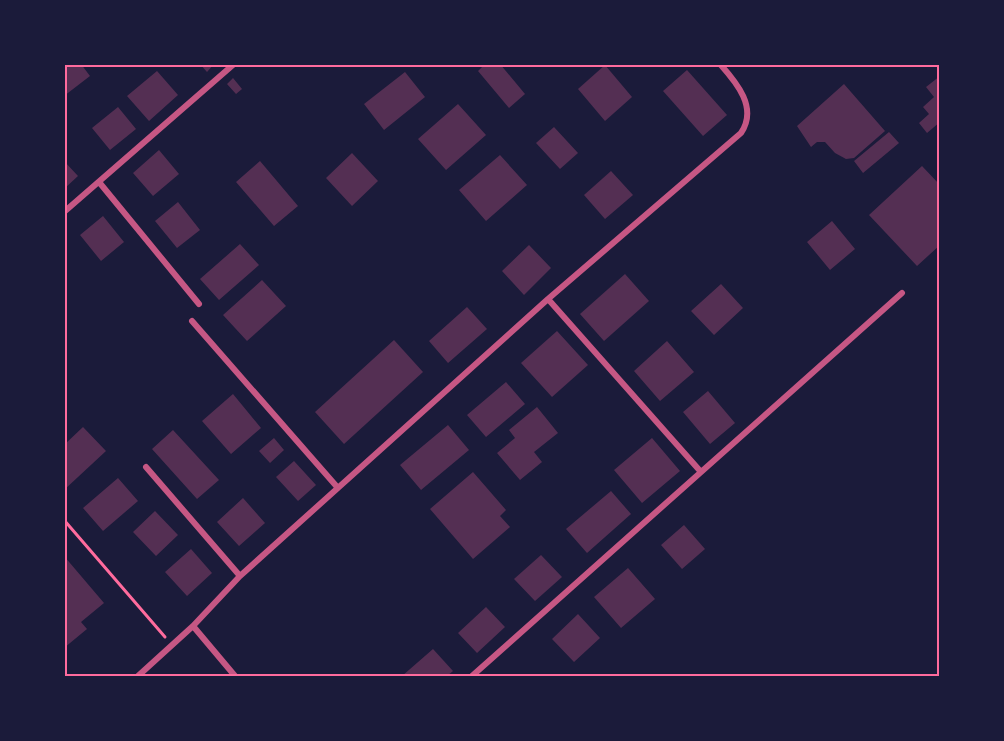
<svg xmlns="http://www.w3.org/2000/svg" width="1004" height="741" font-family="Roboto,sans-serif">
	<rect width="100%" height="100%" fill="#1b1b3a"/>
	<path fill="#542f53" d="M64,64h17l9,12 -26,20z
		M200,64h14l-7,8z
		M485,64h15l25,30 -16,14 -31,-37z
		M605,65l27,32 -27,24 -27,-32z
		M687,70l40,45 -24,21 -40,-45z
		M157,71l21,24 -29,26 -22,-25z
		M405,72l20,25 -41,33 -20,-26z
		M940,76v46l-13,11 -8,-10 10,-9 -6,-7 11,-10 -8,-10z
		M233,78l9,11 -6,5 -9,-10z
		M844,84l41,47 -31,27 -8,1 -11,-6 -10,-11h-8l-6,5 -14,-21z
		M458,104l28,31 -40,35 -28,-31z
		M118,107l18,22 -26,21 -18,-22z
		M554,127l24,26 -18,16 -24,-26z
		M889,132l10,11 -36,30 -9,-12z
		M159,150l20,24 -26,22 -20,-23z
		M352,153l26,28 -26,25 -26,-28z
		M500,155l27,30 -41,36 -27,-31z
		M64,161l14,15 -14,13z
		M260,161l38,45 -24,20 -38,-44z
		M922,166l18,19v60l-23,21 -48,-51z
		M611,171l22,24 -28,24 -21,-24z
		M178,202l22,28 -23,18 -22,-27z
		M103,216l21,26 -23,19 -21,-26z
		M832,221l23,28 -25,21 -23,-28z
		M240,244l19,21 -40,35 -19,-21z
		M529,245l22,23 -27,27 -22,-24z
		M625,274l24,27 -45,40 -24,-27z
		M262,280l24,26 -39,35 -24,-26z
		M721,284l22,24 -29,27 -23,-24z
		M467,307l20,22 -39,34 -19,-22z
		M557,331l31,34 -36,32 -31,-34z
		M394,340l29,32 -79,72 -29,-32z
		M667,341l27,31 -34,29 -26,-30z
		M506,382l19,22 -39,33 -19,-22z
		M708,391l27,32 -25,21 -27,-32z
		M233,394l28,34 -30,26 -29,-33z
		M537,407l21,26 -24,19 8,10 -22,18 -23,-27 18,-15 -6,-8z
		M448,425l21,25 -48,40 -21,-25z
		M83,427l23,24 -42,39v-45z
		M173,430l46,50 -22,19 -45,-50z
		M274,438l10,12 -14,13 -11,-12z
		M652,438l28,33 -38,32 -28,-33z
		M294,461l22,24 -18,16 -22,-24z
		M473,472l33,38 -6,6 10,11 -37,32 -43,-50z
		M118,478l20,23 -35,30 -20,-23z
		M611,491l20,23 -44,39 -21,-24z
		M243,498l22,25 -26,23 -22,-24z
		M155,511l23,24 -22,21 -23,-24z
		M684,525l21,24 -23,20 -21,-24z
		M191,549l21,24 -25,23 -22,-24z
		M541,555l21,22 -27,24 -21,-22z
		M64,556l40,47 -23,19 6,7 -23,19z
		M628,568l27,31 -34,29 -27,-31z
		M486,607l19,20 -28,26 -19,-20z
		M578,614l22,24 -26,24 -22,-23z
		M433,649l20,22 -6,5h-45z"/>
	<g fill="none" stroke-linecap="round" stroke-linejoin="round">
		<path stroke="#ff6b9d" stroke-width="3" d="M64,520l101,117"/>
		<path stroke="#c65784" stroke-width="6" d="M99,182l100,122
			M64,212l170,-148
			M548,299l153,173
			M192,321l146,167
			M146,467l94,109
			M193,626l42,50
			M138,676l55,-50 47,-50 308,-277 193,-166c17,-25 -4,-50 -21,-69
			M472,676l430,-383"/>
	</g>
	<rect width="1004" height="741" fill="none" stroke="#1b1b3a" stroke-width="132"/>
	<rect x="66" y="66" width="872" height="609" fill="none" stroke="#ff6b9d" stroke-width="2"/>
</svg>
